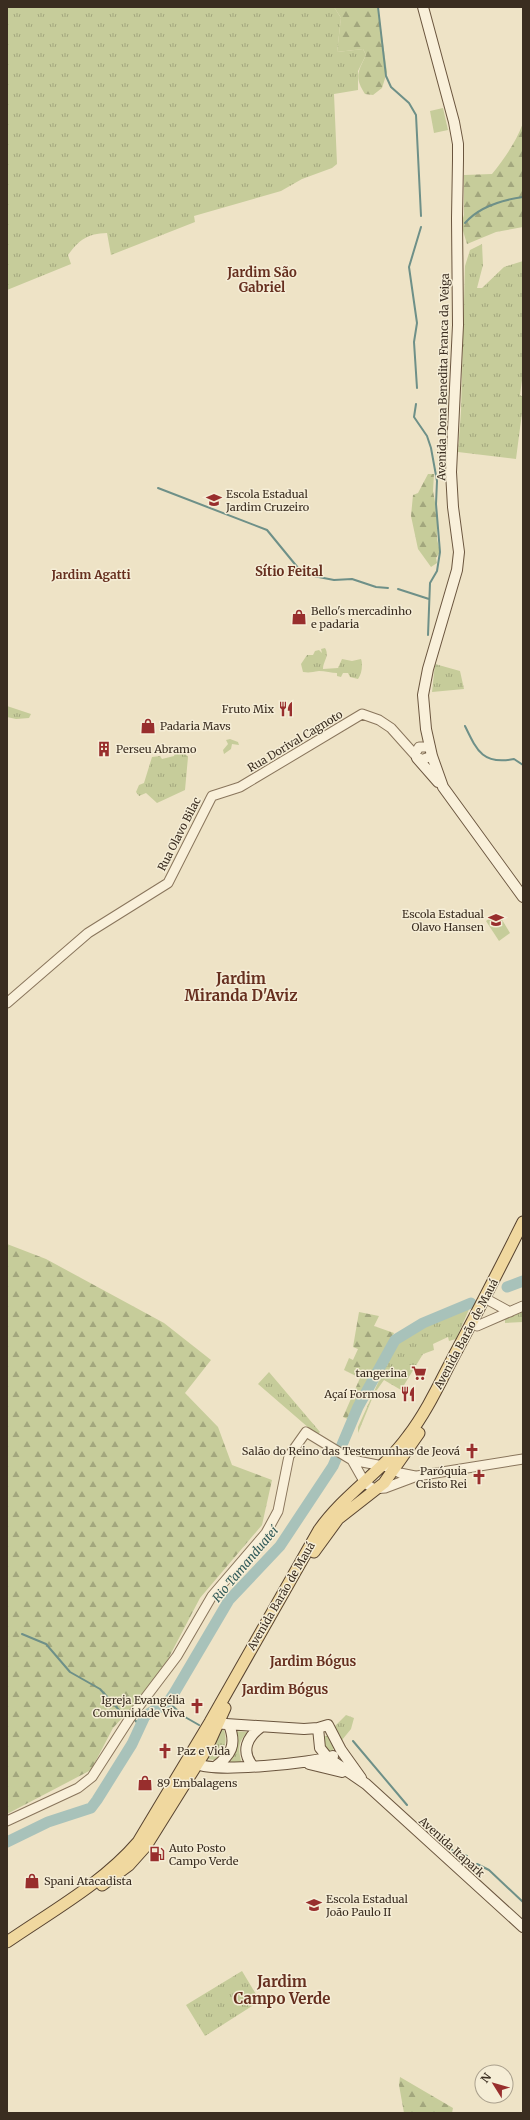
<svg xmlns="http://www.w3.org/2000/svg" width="530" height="2120" font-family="Merriweather,serif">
	<defs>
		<pattern id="grass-tufts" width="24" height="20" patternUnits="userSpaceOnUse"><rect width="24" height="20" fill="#c6cc9a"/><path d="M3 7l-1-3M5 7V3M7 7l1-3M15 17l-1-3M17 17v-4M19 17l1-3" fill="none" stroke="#a2a67d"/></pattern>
		<pattern id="forest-firs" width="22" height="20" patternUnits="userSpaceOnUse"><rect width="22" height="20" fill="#c6cc9a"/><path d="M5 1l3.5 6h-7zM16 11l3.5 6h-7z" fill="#a2a67d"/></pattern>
	</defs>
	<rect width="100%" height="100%" fill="#eee3c6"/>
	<path fill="url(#grass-tufts)" d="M7,7h327l7,11 -4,34 26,-3 3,6 -8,16v19l-24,4 3,70 -5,4 -30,11 -21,12 -87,25 1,6 -84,33 -4,-22c-20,1 -27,6 -39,22l3,9 -64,26z
		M482,244l1,21 -6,23h5l22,-21 19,-6v112l-3,22 3,2v8l-7,54 -58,-7 3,-41 4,-145 5,-16z
		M325,648c5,8 -2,13 -2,21l15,-1 4,-9 10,2 9,-2c2,5 1,15 -3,20l-8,-2 -2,-4h-5l-2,4 -4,-1v-3c-5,0 -12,-2 -18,-2 -7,1 -9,2 -16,1l-2,-8 6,-9h6l2,-4 4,-1 3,3 -1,-4z
		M435,664l25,7 4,18 -32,3z
		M7,706l24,8 -2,4 -13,1 -9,-2z
		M230,739l8,3 1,3 -7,-1 -1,5 -7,5 -1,-4 5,-6 -2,-4z
		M184,752l4,5 -3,33 -28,13 -11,-10 -7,3 -3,-4 3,-7 5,-2 8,-26 8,-1 2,3 12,-3 1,-3z
		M471,1305l-15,34 -7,2 -1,-4 -15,7 1,6 -11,4 -22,36 -17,-10 -10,14 -16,39v-6l38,-84c21,-19 50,-28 75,-38z
		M523,1311v11l-18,1v-4z
		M269,1372l51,60 -3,3 -59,-51z
		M346,1715l8,3 -3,11 -9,11 -8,-13z
		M219,1729l5,1c4,13 0,21 -9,30l-9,-1z
		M234,1731l14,1c-11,10 -10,19 -6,32h-13c7,-11 9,-20 5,-33z
		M323,1736h6l5,12 -3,6 -10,-7z
		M242,1971l18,30 -55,35 -19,-31z"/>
	<path fill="url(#forest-firs)" d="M334,7h44l9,65 -5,16 -9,7 -8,-1c-11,-17 -7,-22 1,-39l-3,-6 -26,3 4,-34z
		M523,123v104l-27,5 -29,12 -6,-20 3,-9v-40l28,-1c13,-16 24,-32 31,-51z
		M428,474h6l-1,17 4,22v26l3,13 -4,6 1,5 -6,4 -13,-18 -7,-33 2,-21 5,-2z
		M7,1244l39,15 118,64 47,37 -26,33 33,34 14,38 40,15 -10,45 -62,73 -43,82 -44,48 -22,42 -84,44z
		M359,1312l20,4 -5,10 20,7 -25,44 -19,43 -7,-3 17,-39 -16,-8 5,-12 4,2 5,-11 -5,-2z
		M400,2077l53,31 -1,5h-48l-5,-28z"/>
	<path fill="#c6cc9a" d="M443,108l5,22 -14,3 -4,-22z
		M498,913l12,20 -11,8 -13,-20z"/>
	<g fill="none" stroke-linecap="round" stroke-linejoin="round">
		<path stroke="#6e9088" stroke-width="2" d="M378,7l8,69 5,11 18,16 7,12 5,101
			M465,223c14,-16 37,-23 58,-26
			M417,388l-3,-46 3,-19 -8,-56 12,-40
			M416,404l-2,13 13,19 4,12 6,33 -1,23 4,48 -3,19 -7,12 -2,52
			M158,488l109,42 36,44 31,6 18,-1 24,8 12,1
			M398,589l31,10
			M465,726c12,25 18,39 49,33l9,6
			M22,1634l24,10 24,28 30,17 20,22 6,3
			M168,1702l17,15 14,8
			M134,1719l6,7
			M353,1741l54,64
			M428,1825l25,26 14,5
			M477,1864l12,6 34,32"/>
		<path stroke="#a8c2ba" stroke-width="11" d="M507,1287l16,-6
			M7,1842l41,-20 43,-14 6,-8 35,-56 13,-28 23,-14 5,-7 56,-95 51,-54 53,-80 25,-59 37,-67 28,-17 48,-20"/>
		<g stroke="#89755c" stroke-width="11">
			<path id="tertiary" d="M430,747h-11l-4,7 6,6 11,-4
				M7,1003l81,-70 80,-50 44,-87 28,-9 122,-73 17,6 12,8 25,28
				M490,1301l20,11
				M477,1326l46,-20
				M352,1460l36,7 12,6 15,3
				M7,1821l71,-33 14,-11 38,-59 47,-62 35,-60 54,-63 12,-22 11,-55 17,-24 46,28 13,23 9,6 11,-1 32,-12 106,-17"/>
		</g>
		<g stroke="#6b563f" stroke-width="12">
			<path id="secondary" d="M423,7l31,115 4,22v16l-1,58 1,107 -7,147 2,35 6,45 -2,18 -29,99 -5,26 3,34 6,27 11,31 80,110
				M417,758l21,24
				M211,1723l93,6 14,-1 10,-3 13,25 20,28
				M318,1728l2,20 8,10 38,26 157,143
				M198,1764c15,9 117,-1 135,-8
				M309,1764l33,8
				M252,1765c-11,-14 -5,-28 9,-38
				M215,1767c16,-12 22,-22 14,-42"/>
		</g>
		<g stroke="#574330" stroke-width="13">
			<path id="primary" d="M314,1552l24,-33 46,-36 35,-50
				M102,1885l27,-20 17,-19 60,-96 19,-42
				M7,1942c45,-31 96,-59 131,-100l72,-120 109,-192c25,-36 63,-58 89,-94 20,-26 33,-56 48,-84 23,-43 45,-86 67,-130"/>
		</g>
		<use href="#tertiary" stroke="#f9f0da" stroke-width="9"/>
		<use href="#secondary" stroke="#f9f0da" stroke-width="10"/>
		<use href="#primary" stroke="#f0d89f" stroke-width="11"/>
	</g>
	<defs>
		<g id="school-bare" transform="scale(1.2)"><path d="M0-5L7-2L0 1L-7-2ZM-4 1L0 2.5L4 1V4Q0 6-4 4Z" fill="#982e2d" stroke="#f5edd6" stroke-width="2.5" paint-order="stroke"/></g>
		<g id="shop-bare" transform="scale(1.2)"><path d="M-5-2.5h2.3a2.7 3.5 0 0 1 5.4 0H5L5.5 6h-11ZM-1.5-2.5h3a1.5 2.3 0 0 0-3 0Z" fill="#982e2d" stroke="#f5edd6" stroke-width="2.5" paint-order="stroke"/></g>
		<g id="restaurant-bare" transform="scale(1.2)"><path d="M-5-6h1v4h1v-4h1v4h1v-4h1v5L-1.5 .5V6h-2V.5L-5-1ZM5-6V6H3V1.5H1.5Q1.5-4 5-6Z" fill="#982e2d" stroke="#f5edd6" stroke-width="2.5" paint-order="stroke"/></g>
		<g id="building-bare" transform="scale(1.2)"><path d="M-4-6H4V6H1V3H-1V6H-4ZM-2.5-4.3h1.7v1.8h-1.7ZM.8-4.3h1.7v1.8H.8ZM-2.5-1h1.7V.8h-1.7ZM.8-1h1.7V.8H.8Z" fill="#982e2d" stroke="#f5edd6" stroke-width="2.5" paint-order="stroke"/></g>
		<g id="supermarket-bare" transform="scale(1.2)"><path d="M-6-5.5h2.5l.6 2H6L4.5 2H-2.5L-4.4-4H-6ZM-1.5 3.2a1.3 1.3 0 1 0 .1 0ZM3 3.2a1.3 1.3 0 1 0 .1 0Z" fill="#982e2d" stroke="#f5edd6" stroke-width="2.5" paint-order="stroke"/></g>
		<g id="church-bare" transform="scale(1.2)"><path d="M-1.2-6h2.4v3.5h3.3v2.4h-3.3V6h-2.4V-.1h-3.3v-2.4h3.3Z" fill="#982e2d" stroke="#f5edd6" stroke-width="2.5" paint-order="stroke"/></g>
		<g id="fuel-bare" transform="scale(1.2)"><path d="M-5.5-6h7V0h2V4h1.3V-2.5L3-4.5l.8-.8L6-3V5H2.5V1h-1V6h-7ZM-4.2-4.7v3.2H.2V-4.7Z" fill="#982e2d" stroke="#f5edd6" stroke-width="2.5" paint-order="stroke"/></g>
	</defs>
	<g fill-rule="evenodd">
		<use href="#school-bare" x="214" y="500"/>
		<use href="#shop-bare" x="299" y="617"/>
		<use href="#restaurant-bare" x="286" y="709"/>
		<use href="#shop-bare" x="148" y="726"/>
		<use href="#building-bare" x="104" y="749"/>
		<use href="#school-bare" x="496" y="920"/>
		<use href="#supermarket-bare" x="419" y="1373"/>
		<use href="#restaurant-bare" x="408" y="1394"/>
		<use href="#church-bare" x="472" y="1451"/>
		<use href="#church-bare" x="479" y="1477"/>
		<use href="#church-bare" x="197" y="1706"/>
		<use href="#church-bare" x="165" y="1751"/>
		<use href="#shop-bare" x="145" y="1783"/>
		<use href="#fuel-bare" x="157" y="1854"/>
		<use href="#shop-bare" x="32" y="1881"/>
		<use href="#school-bare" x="314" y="1905"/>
	</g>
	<g text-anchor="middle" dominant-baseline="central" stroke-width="3" stroke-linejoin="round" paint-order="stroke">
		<g font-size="11" fill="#3a2d20" stroke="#f5edd6">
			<text transform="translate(443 377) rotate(-89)">Avenida Dona Benedita Franca da Veiga</text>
			<text transform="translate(295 741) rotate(-31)">Rua Dorival Cagnoto</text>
			<text transform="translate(179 834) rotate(-63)">Rua Olavo Bilac</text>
			<text transform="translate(466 1334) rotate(-62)">Avenida Barão de Mauá</text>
			<text transform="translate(281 1596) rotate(-60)">Avenida Barão de Mauá</text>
			<text transform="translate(452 1847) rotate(42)">Avenida Itapark</text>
		</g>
		<g font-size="11" fill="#3a2d20" stroke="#f5edd6" text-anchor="start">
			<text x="226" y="494">Escola Estadual<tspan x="226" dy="13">Jardim Cruzeiro</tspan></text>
			<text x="311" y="611">Bello's mercadinho<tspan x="311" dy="13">e padaria</tspan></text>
			<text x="274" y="709" text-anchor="end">Fruto Mix</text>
			<text x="160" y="726">Padaria Mavs</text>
			<text x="116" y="749">Perseu Abramo</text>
			<text x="484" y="914" text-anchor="end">Escola Estadual<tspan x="484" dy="13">Olavo Hansen</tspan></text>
			<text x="407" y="1373" text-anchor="end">tangerina</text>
			<text x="396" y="1394" text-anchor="end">Açaí Formosa</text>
			<text x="460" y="1451" text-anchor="end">Salão do Reino das Testemunhas de Jeová</text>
			<text x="467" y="1471" text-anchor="end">Paróquia<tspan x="467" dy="13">Cristo Rei</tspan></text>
			<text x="185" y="1700" text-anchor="end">Igreja Evangélia<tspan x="185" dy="13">Comunidade Viva</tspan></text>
			<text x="177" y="1751">Paz e Vida</text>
			<text x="157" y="1783">89 Embalagens</text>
			<text x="169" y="1848">Auto Posto<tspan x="169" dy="13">Campo Verde</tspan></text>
			<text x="44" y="1881">Spani Atacadista</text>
			<text x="326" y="1899">Escola Estadual<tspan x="326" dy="13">João Paulo II</tspan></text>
		</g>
		<g font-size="12" font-weight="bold" fill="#662f1f" stroke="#f5edd6">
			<text x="91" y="574">Jardim Agatti</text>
		</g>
		<g font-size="12" font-style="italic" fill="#2f5957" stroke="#f5edd6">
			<text transform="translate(245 1564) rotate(-50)">Rio Tamanduateí</text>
		</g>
		<g font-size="13" font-weight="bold" fill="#662f1f" stroke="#f5edd6">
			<text x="262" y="272">Jardim São<tspan x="262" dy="15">Gabriel</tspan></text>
			<text x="289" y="571">Sítio Feital</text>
			<text x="313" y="1661">Jardim Bógus</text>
			<text x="285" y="1689">Jardim Bógus</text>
		</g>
		<g font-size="15" font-weight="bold" fill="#662f1f" stroke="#f5edd6">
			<text x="241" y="978">Jardim<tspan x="241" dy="17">Miranda D'Aviz</tspan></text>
			<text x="282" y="1981">Jardim<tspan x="282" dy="17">Campo Verde</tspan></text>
		</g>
	</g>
	<rect width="530" height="2120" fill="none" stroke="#3a2d20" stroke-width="16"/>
	<g transform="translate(494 2084) rotate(307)"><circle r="19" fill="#f5edd6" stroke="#aaa08d"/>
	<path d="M0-3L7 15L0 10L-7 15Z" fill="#982e2d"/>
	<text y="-6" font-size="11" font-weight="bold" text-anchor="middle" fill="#3a2d20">N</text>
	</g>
</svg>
